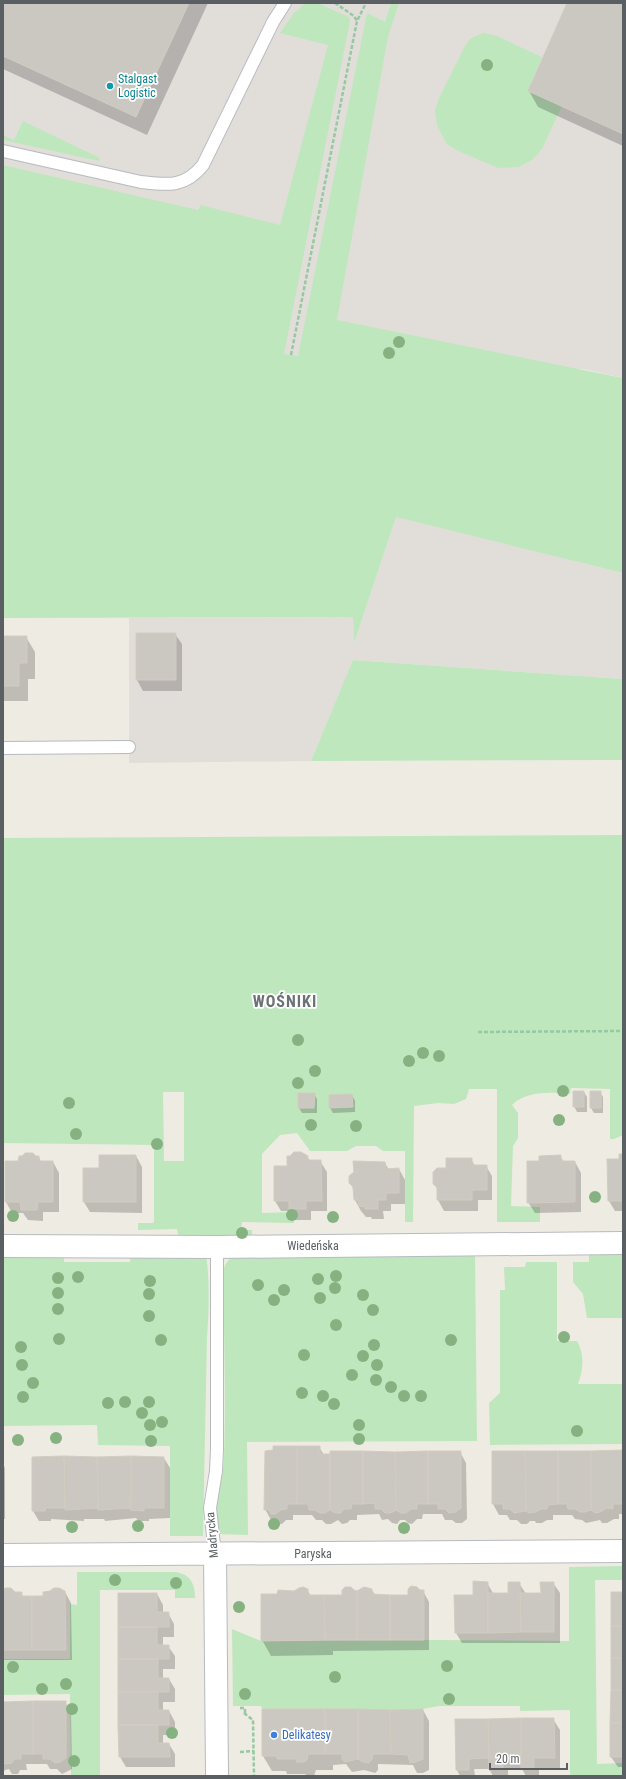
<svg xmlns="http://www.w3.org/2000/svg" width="626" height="1779" font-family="'Roboto Condensed',sans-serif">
	<rect width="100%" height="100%" fill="#eeebe2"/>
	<path fill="#e1deda" d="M3,3h620v375l-39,-9 -255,-3 -326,-81z
		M395,516l228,57v106l-269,-19 -43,101 -182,2v-145l224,-1 1,24z"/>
	<path fill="#bfe7bd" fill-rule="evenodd" d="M305,3h12l32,14 1,4 -66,333 14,2 69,-343 18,9 6,-19h8l-11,34 -51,283 286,58v195l-227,-56 -42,126 -1,-26 -350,1v-453l195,45 3,-5 79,20 48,-180 -48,-12 14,-20z
		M485,33l12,3 45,21 -14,34 34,15 -20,43 -10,11 -13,7 -21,1 -42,-18 -10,-7 -9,-18 -2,-15 4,-12 27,-54c5,-7 10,-9 19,-11z
		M23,121l77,37 -1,3 -96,-21v-5l11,5z
		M353,660l270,19v81l-312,1z
		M623,835v300l-9,4h-4v-50l-39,-1 -1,6c-18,-2 -44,-3 -58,11l6,8v25l-5,8 -2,60 29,1v15h-43v-133h-28l-3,10 -12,5 -16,-1 -24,3 -1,116h-8v-71h-22l-7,-5h-20l-9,5h-37l-13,-18 -17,2 -18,19v59l31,-1 1,11 -52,-1 -1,8h11v8l-74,-3 -1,-6 -39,1v-7h15l1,-2v-76l-151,-2v-305zM163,1092h21v69h-20z
		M206,1254c4,28 3,55 1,83l-4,199h-33v-90l-72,-1 -1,-20 -94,1v-170l61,1v5h66l1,-7z
		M475,1255l2,186 -230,1 1,93 -31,-1c-6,-24 6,-50 7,-75 2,-62 0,-124 -1,-186 1,-7 3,-11 9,-16z
		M589,1255h34v63h-36l-4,-24 -10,-12v-20h16z
		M526,1262h31v79h20c8,14 6,29 1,43h45v60l-133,1 -1,-42 11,-10v-103h5l-1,-23h21z
		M623,1566v14h-28l2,184 26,-1v13h-53v-66l-50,1v-5h-81l-16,3 -33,1 -128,-1 -1,-3h-28l-1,-77 29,12 175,-1 133,1v-74z
		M77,1572h99c15,3 19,12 19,26h-20v-8h-75v186h-29l-1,-82 -67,1v-36h67v-55l7,1z"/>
	<path fill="#0003" d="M3,3h205l-61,132 -144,-66z
		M569,3h54v143l-85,-39 -9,-16z
		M137,634h38l7,10v47h-39l-6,-11z
		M3,637h23l9,15v27h-7v22h-25z
		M584,1092l3,5v15h-10l-3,-6z
		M600,1092l3,5v16h-9l-3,-5z
		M314,1094l3,5v14h-15l-3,-5z
		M352,1095l3,6v11l-22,1 -3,-5z
		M623,1155v56h-8l-6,-10z
		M136,1156l6,11v46l-52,-1 -6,-10 16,-33z
		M307,1156l3,5h10l7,11v39h-16v9h-15l-5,-9h-10l-6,-10 13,-34z
		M560,1156l4,6h11l6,11v39l-46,1 -7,-11 12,-40z
		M36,1157h3l2,5h12l6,11v39h-16v9l-15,-1 -5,-7h-11l-6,-11 13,-40z
		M471,1159l4,7h11l6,10v24h-14v11h-34l-6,-11v-10l-4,-6 14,-15z
		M385,1163l4,7 10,-1 6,11v24h-14v7h-8l1,8h-12l-1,-2h-5l-5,-6 -6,-11 -1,-10 -4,-7z
		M319,1447l5,8 136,-3 6,11 1,56 -5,4h-6l-4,-3h-7l-3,-6h-19l-1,5h-5l-5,5 -4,-1 -3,-3h-5l-3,4 -5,-1 -4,-4 -6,1 -3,-6 -22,1v5h-7l-3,3 -5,1 -4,-4 -7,4h-5l-4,-4h-6l-4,-5h-19v5h-7l-4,4h-3l-4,-4h-4l-6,-11z
		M623,1451v63h-4v5h-5l-7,4h-5l-2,-3 -14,3 -4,-3 -7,-1 -3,-4h-19v5h-6l-5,3h-6l-1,-2h-5l-3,3h-6l-4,-4h-7l-3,-5h-8l-6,-11z
		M164,1458l6,10v50l-21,1v2h-11l-2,-3 -31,3 -1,-2h-20v2l-33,-2v2h-12l-6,-10z
		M3,1464l2,4v51h-2z
		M487,1583l6,10 16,1 10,-11 7,11h16l11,-11 7,10v50h-98l-6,-10 18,-37z
		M307,1590l4,6h32l11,-5 18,-1 3,5 34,1 10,-5h4l6,11v48l-96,1v4l-62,1 -9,-16 16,-45z
		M3,1591l18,2 2,4h21l21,-5 6,11 1,57h-69z
		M623,1593v174h-5l-7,-10z
		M157,1594l6,11v8h5l6,11v13h-11v9h5l7,10v13h-12v10h6l6,10v13h-12v9h6l6,11v13h-12v9h6l6,10v13h-49l-6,-10z
		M65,1702l6,11 1,56 -10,5 -5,-5h-7l-3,-5h-21l1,6h-7l-2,4h-6l-3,-5 -4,1 -2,2v-69z
		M423,1710l6,11v49l-6,3h-6l-4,-8 -35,-1v6l-3,3 -11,-3 -12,2 -6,-8 -13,1v5h-17l-2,6h-7l-2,-2h-18l-1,-3h-14l-9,-15z
		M553,1719l7,11v38h-21v8h-13l-4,-7h-14v7h-15l-4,-7h-15l1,7h-15l-3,-6 -1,-50z"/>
	<path fill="#cbc7c1" stroke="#d3ccc0" d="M3,3h186l-53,114 -133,-61z
		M567,3h56v131l-95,-43z
		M136,633h40v47h-40z
		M3,636h24v27h-8v23h-16z
		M573,1091h11v16h-11z
		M590,1091h11v17h-11z
		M298,1093h17l-1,15h-16z
		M352,1094l1,13 -24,1v-13z
		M294,1152h7l7,4 -1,4h14l1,41h-16v8h-17v-8h-15v-35h13v-10h3z
		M25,1153h8l3,3h3v5h14v41h-15l-1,8h-16l-1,-8h-15v-41h13l1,-5h3z
		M619,1154h4v47h-15l-1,-42h12z
		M99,1155h37v47h-53v-34h16z
		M561,1155v6h14v41l-48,1v-42h12v-5z
		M446,1158h26v7h15v25h-15v10h-35v-13l-4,-3v-12l4,-4h9z
		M353,1161l32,1 1,7 13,-1v25h-13v7h-8v9h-13v-2l-6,-1 -1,-6h-4l-1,-13 -4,-4v-7l5,-4z
		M273,1446h24v58h-10v5l-7,1 -4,4h-5l-3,-5 -4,1 1,-59 8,-1z
		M297,1446h23v8h10v56l-5,3h-5l-5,-3h-6l-1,-6h-11z
		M623,1450v54h-10v5l-6,-1 -7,4 -5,1 -4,-3v-59z
		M330,1451h33v53h-11l-1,5h-7l-3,4h-6l-5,-3z
		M363,1451l32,1 1,58 -6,3h-5l-4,-4h-6v-6l-12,1z
		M428,1451h33v58h-2l-3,3 -7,1 -4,-4h-7v-5h-10z
		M428,1451v53h-11v5h-6l-5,4h-5l-5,-3 -1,-58z
		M492,1451h33l1,60 -12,2 -4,-4h-7v-5h-11z
		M525,1451h33v53l-10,1 -1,4h-6l-5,3 -7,1 -3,-2z
		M558,1451h33v59l-6,2h-5l-5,-3h-7l-1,-5h-9z
		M64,1456l1,52h-19l-1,3h-13v-54z
		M64,1456l33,1 1,51 -33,2z
		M131,1456v52l-33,2 -1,-53z
		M131,1456l33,1v51h-20v3l-14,-1z
		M473,1581l15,1v51h-33l-1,-38h19z
		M508,1582h12l1,50 -33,1v-40h20z
		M540,1582h14v50h-33l-1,-39h21z
		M411,1586l6,1 3,3h4v50h-34v-45h18v-6z
		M303,1587l5,2v6h16l1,45 -64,1v-47h16l1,-4 16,1 5,-3z
		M345,1587h6l3,3 3,1v49h-32l-1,-45h18v-5z
		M364,1587l8,2v5l18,1v45h-33v-49z
		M5,1588h6l4,4h7v4h10v54h-29v-60z
		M54,1588h5l6,3 1,59h-34v-54h11v-4l7,-1z
		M611,1592h12v34h-12z
		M118,1593h39v19h12v15h-51z
		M611,1626h12v32h-12z
		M118,1627h39v18h12v14h-51z
		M611,1658h12v32h-12z
		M118,1659h40v19h11v14h-51z
		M611,1690h12v33h-13z
		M118,1692h40v18h11v15h-51z
		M33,1701h33v57l-6,4 -5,1 -5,-4h-7v-5h-10z
		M33,1701v53h-12v5h-7l-2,4 -8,1 -1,-3v-59z
		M262,1709h63v45h-17l-1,6 -3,2h-7l-2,-3h-18v-3h-15z
		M325,1709h33v50l-13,3 -3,-3v-5h-17z
		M358,1709l32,1 1,44h-18l-1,5 -3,4 -6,-1 -5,-3z
		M423,1709v50l-7,3 -6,1 -2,-8 -17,-1 -1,-44z
		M521,1718h33l1,40h-21v11h-13z
		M521,1718v40l-18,1v10l-14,1 -1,-51z
		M455,1719h33l1,39 -20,1v11h-13z
		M610,1723h13v34h-13z
		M118,1725h40v18h11l1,14h-51z"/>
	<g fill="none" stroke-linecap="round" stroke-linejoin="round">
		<g stroke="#b7babf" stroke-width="14">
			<path id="service" d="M3,151l138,31c26,3 44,6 62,-17l70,-143 12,-19
				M3,748l126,-1
				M215,1554l-5,-46 6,-37 1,-22v-202"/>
		</g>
		<g stroke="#b7babf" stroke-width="24">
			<path id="minor" d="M3,1246l214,1 406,-4
				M215,1554l2,222
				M3,1555l620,-4"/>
		</g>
		<path stroke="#96c8a2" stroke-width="2.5" stroke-dasharray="4 2" stroke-linecap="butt" d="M335,3l19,13 3,5
			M291,355l66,-334 9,-18
			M478,1032l145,-1
			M240,1708h5v5
			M244,1713l9,7 1,56
			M240,1752l14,-1"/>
		<use href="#service" stroke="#fff" stroke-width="12"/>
		<use href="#minor" stroke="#fff" stroke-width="22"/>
	</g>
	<g fill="#86b281">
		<circle cx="487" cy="65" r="6"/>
		<circle cx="399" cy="342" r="6"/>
		<circle cx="389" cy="353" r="6"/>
		<circle cx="298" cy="1040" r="6"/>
		<circle cx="423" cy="1053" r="6"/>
		<circle cx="439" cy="1056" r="6"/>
		<circle cx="409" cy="1061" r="6"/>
		<circle cx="315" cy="1071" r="6"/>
		<circle cx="298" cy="1083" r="6"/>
		<circle cx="563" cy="1091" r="6"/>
		<circle cx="69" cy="1103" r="6"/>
		<circle cx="559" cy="1120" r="6"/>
		<circle cx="311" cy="1125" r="6"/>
		<circle cx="356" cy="1126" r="6"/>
		<circle cx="76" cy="1134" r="6"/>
		<circle cx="157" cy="1144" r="6"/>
		<circle cx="595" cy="1197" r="6"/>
		<circle cx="292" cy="1215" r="6"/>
		<circle cx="13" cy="1216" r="6"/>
		<circle cx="333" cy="1217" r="6"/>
		<circle cx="242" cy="1233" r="6"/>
		<circle cx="336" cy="1276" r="6"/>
		<circle cx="78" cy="1277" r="6"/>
		<circle cx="58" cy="1278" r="6"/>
		<circle cx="318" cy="1279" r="6"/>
		<circle cx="150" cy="1281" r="6"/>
		<circle cx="258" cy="1285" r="6"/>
		<circle cx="335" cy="1288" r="6"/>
		<circle cx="284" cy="1290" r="6"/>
		<circle cx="58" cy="1293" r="6"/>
		<circle cx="149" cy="1294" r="6"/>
		<circle cx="363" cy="1295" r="6"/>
		<circle cx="320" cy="1298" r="6"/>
		<circle cx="274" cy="1300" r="6"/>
		<circle cx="58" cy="1309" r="6"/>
		<circle cx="373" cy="1310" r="6"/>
		<circle cx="149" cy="1316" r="6"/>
		<circle cx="336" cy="1325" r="6"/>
		<circle cx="564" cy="1337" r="6"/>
		<circle cx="59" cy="1339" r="6"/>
		<circle cx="161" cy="1340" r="6"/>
		<circle cx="451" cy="1340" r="6"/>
		<circle cx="374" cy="1345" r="6"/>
		<circle cx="21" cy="1347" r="6"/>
		<circle cx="304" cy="1355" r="6"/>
		<circle cx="363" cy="1356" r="6"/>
		<circle cx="22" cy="1365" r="6"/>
		<circle cx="377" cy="1365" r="6"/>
		<circle cx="352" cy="1375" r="6"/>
		<circle cx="376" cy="1380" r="6"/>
		<circle cx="33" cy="1383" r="6"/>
		<circle cx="391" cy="1387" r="6"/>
		<circle cx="302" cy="1393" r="6"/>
		<circle cx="323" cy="1396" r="6"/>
		<circle cx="404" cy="1396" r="6"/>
		<circle cx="421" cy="1396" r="6"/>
		<circle cx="23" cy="1397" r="6"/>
		<circle cx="125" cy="1402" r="6"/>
		<circle cx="149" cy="1402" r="6"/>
		<circle cx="108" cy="1403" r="6"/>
		<circle cx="334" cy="1404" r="6"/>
		<circle cx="142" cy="1413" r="6"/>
		<circle cx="162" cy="1422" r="6"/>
		<circle cx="150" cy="1425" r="6"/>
		<circle cx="359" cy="1425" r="6"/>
		<circle cx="577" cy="1431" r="6"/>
		<circle cx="56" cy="1438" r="6"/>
		<circle cx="359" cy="1439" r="6"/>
		<circle cx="18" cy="1440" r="6"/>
		<circle cx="151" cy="1441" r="6"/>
		<circle cx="274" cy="1524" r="6"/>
		<circle cx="138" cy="1526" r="6"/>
		<circle cx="72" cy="1527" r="6"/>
		<circle cx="404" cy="1528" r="6"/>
		<circle cx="115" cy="1580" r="6"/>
		<circle cx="176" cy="1583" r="6"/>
		<circle cx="239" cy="1607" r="6"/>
		<circle cx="447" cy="1666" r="6"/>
		<circle cx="13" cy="1667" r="6"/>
		<circle cx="335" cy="1677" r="6"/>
		<circle cx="66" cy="1684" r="6"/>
		<circle cx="42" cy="1689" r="6"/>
		<circle cx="245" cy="1694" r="6"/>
		<circle cx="449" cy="1699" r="6"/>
		<circle cx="72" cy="1709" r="6"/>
		<circle cx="172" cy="1733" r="6"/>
		<circle cx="74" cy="1761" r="6"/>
	</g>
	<circle fill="#0f9aa8" stroke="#fff" stroke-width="1.5" cx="110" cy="86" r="4"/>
	<circle fill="#3f7fe0" stroke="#fff" stroke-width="1.5" cx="274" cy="1735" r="4"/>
	<g text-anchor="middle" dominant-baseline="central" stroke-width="3.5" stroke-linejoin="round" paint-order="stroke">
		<g font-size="12" fill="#0d838f" stroke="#fff" text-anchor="start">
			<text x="118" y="79">Stalgast<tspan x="118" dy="14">Logistic</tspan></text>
		</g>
		<g font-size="12" fill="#5a5f63" stroke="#fff">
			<text x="313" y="1246">Wiedeńska</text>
			<text transform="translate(212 1535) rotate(-95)">Madrycka</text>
			<text x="313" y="1554">Paryska</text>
		</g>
		<g font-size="12" fill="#366cbe" stroke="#fff" text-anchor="start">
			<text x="282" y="1735">Delikatesy</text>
		</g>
		<g font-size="16" font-weight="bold" letter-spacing="1" fill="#6b7175" stroke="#fff">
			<text x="285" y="1001">WOŚNIKI</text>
		</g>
	</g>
	<rect width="626" height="1779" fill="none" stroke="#5a5f63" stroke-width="8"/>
	<path d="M490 1763v6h77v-6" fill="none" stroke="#5a5f63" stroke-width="2"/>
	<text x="496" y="1763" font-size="12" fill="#5a5f63" stroke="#ffffff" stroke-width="3" paint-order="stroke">20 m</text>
</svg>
